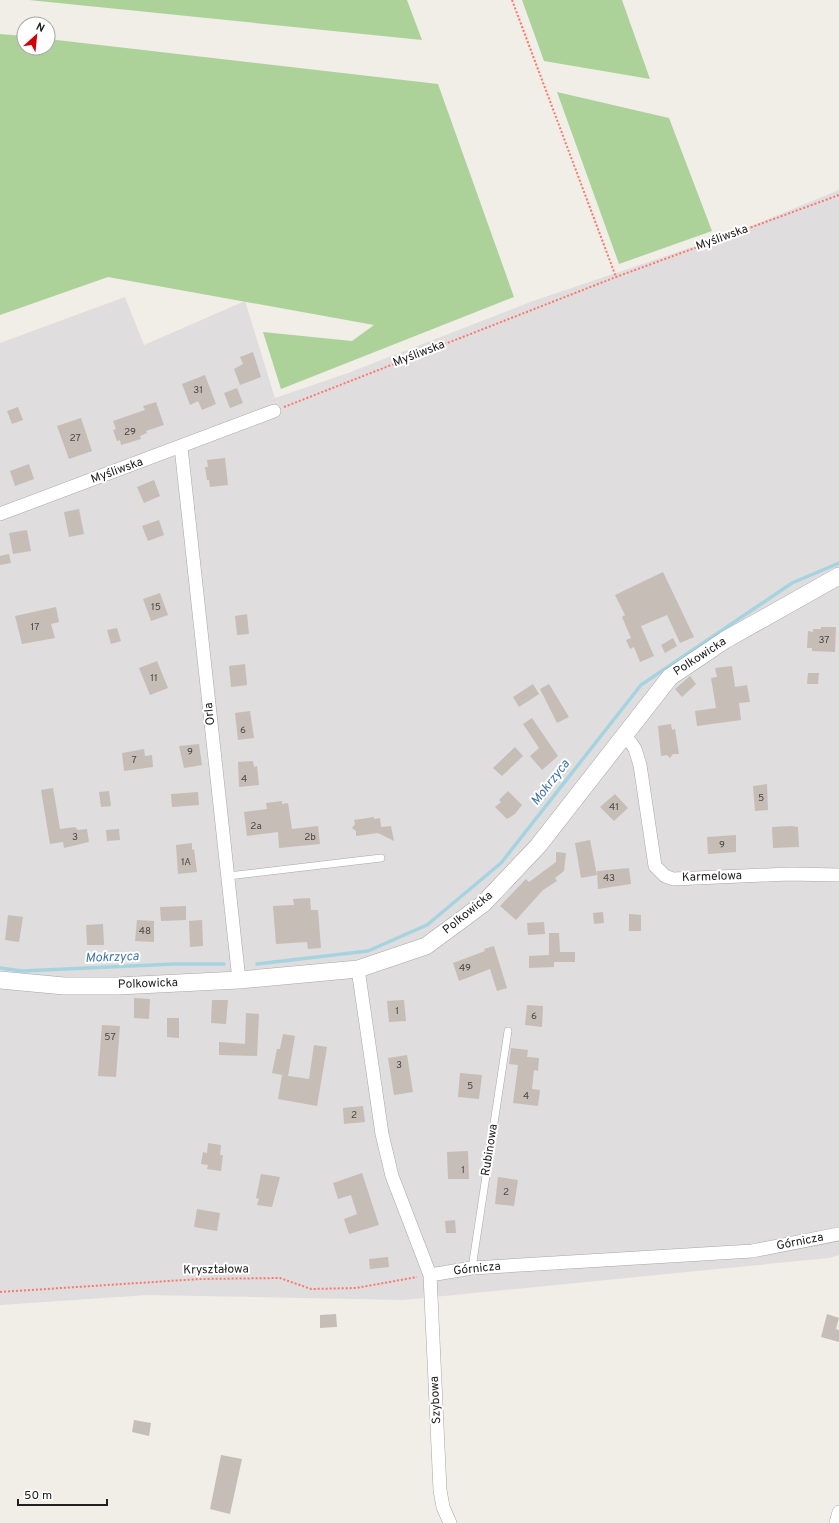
<svg xmlns="http://www.w3.org/2000/svg" width="839" height="1523" font-family="Overpass,sans-serif">
	<rect width="100%" height="100%" fill="#f1eee7"/>
	<path fill="#dfdddd" d="M839,190v1065l-10,3 -426,42 -255,-5 -148,10v-962l125,-46 19,48 101,-44 30,97 73,-25 185,-72 201,-68z"/>
	<path fill="#acd29a" d="M29,0h378l15,40z
		M522,0h100l28,79 -106,-18z
		M0,34l24,2v12h24v-9l390,45 76,213 -233,92 -18,-57 89,9 22,-16 -266,-48 -108,38z
		M557,92l112,26 43,113 -93,33z"/>
	<g fill="none" stroke-linecap="round" stroke-linejoin="round">
		<path stroke="#a5d4e0" stroke-width="3.5" d="M257,964l111,-13 59,-26 74,-62 140,-178 151,-102 47,-20
			M0,968l22,3 152,-7h50"/>
	</g>
	<path fill="#c6bdb6" d="M253,352l8,25 -21,8 -6,-16 9,-5 -3,-7z
		M205,375l11,29 -14,6 -4,-9 -8,4 -8,-21z
		M237,388l6,15 -13,5 -6,-15z
		M156,402l8,23 -18,6 1,2 -7,3 1,3 -20,6 -1,-5 -3,1 -4,-11 3,-1 -3,-8 32,-11 -2,-4z
		M18,407l5,13 -11,4 -5,-13z
		M81,418l11,33 -23,8 -12,-33z
		M225,458l3,27 -18,2 -1,-7h-2l-2,-13h3l-1,-7z
		M29,464l5,15 -19,7 -5,-15z
		M154,480l6,16 -16,7 -7,-16z
		M79,509l5,25 -15,3 -5,-25z
		M159,520l5,15 -16,6 -6,-15z
		M27,530l4,21 -18,3 -4,-21z
		M9,554l2,9 -11,2v-9z
		M663,572l31,65 -14,6 -13,-28 -26,11 13,30 -14,6 -6,-15 -4,2 -4,-9 5,-2 -9,-21 3,-2 -10,-20z
		M160,593l8,22 -17,6 -8,-22z
		M56,607l3,15 -8,2 4,14 -33,6 -7,-28z
		M247,614l2,20 -12,1 -2,-19z
		M821,627h15l-1,25 -23,-1v-3h-5l1,-17 5,1v-3h8z
		M117,628l4,13 -10,3 -4,-14z
		M673,638l4,8 -12,7 -4,-8z
		M157,661l11,27 -18,7 -11,-27z
		M245,664l2,21 -16,2 -2,-21z
		M732,666l3,21 12,-2 3,17 -11,1 2,17 -44,6 -2,-15 21,-3 -5,-30 6,-1 -2,-9z
		M808,673h11l-1,11h-11z
		M690,676l6,8 -14,13 -7,-8z
		M533,684l6,10 -20,13 -6,-10z
		M549,684l20,33 -12,6 -17,-34z
		M250,711l4,27 -16,2 -3,-27z
		M532,718l26,38 -16,14 -12,-14 9,-8 -16,-24z
		M671,724l1,6 3,-1 4,25h-6l-3,4 -3,-3 -6,1 -3,-30z
		M199,744l3,21 -18,3 -5,-22z
		M515,747l8,9 -21,20 -9,-8z
		M144,749l1,7 7,-1 1,12 -29,4 -2,-18z
		M253,761l1,6 3,-1 2,19 -20,2 -1,-25z
		M767,784l1,26 -13,1 -2,-25z
		M53,788l7,41 15,-2 3,3 9,-1 2,13 -25,6 -1,-6 -13,2 -9,-54z
		M109,791l2,15 -10,1 -2,-15z
		M508,791l14,14 -7,9 -8,5 -12,-12 6,-5 -2,-2z
		M198,792l1,13 -27,2 -1,-13z
		M615,794l13,14 -14,13 -14,-14z
		M282,801v3l6,-1 4,26 26,-3 2,18 -41,4 -1,-16 -31,4 -3,-24 23,-3 -1,-6z
		M374,817v2l6,-1 1,9 10,-1 3,15 -16,-8 -22,3v-5l-4,-3 3,-4 -1,-4z
		M791,826l7,1 1,20 -26,1 -1,-21z
		M119,829l1,11 -13,1 -1,-11z
		M736,835v17l-28,2 -1,-17z
		M590,840l7,35 -16,3 -6,-35z
		M192,843v7l2,-1 3,23 -19,2 -2,-29z
		M556,852l10,1 -2,18 -9,7 2,3 -14,9 -27,30 -16,-14 26,-27 3,3 27,-20z
		M629,868l2,16 -33,5 -1,-18z
		M310,898l1,12h7l3,38 -13,1 -1,-7 -31,2 -3,-38 21,-1 -1,-6z
		M186,906v14l-25,1 -1,-14z
		M603,912l1,11 -10,1 -1,-11z
		M629,914l12,1v16h-12z
		M8,915l15,2 -4,25 -14,-2z
		M137,920l17,1v21l-19,-1z
		M202,920l1,26 -13,1 -1,-26z
		M544,922l1,12 -17,1 -1,-12z
		M103,924l1,21h-17l-1,-20z
		M549,933h10l1,19h15v10h-21v5l-25,1v-12l20,-1z
		M494,946l13,42 -10,3 -7,-22 -31,12 -6,-18 32,-12 -1,-2z
		M134,998l16,1 -1,20 -15,-1z
		M212,1000h16l-2,24 -15,-1z
		M404,1000l2,21 -17,1 -2,-21z
		M527,1005l16,1 -1,21 -17,-2z
		M246,1013l13,1 -2,42 -38,-1v-13l26,2z
		M167,1018h12v20l-12,-1z
		M102,1025l18,1 -4,51 -18,-1z
		M283,1034l12,2 -7,40 -16,-3 5,-24h3z
		M314,1045l13,2 -10,59 -39,-7 4,-24 27,4z
		M511,1048l17,2 -1,7 12,1 -1,13 -4,-1 -2,19 8,1 -2,16 -25,-3 5,-38 -9,-1z
		M407,1055l6,37 -19,3 -6,-37z
		M460,1073l22,2 -3,24 -21,-2z
		M363,1106l2,16 -21,2 -1,-16z
		M208,1143l13,2 -1,10h3l-2,16 -14,-2 1,-4 -7,-1 2,-12 4,1z
		M468,1151l1,28h-21l-1,-27z
		M362,1173l17,52 -30,9 -5,-15 13,-5 -6,-19 -13,4 -5,-16z
		M261,1174l19,3 -8,30 -15,-2 2,-6 -3,-1z
		M498,1177l20,3 -4,26 -19,-2z
		M197,1209l23,4 -3,18 -23,-4z
		M455,1220l1,13h-10l-1,-12z
		M388,1257l1,10 -19,2 -1,-10z
		M336,1314l1,13 -17,1v-13z
		M827,1314l12,4 -3,11 3,1v12l-18,-5z
		M134,1420l17,3 -2,13 -17,-4z
		M221,1455l21,4 -12,55 -20,-5z"/>
	<g fill="none" stroke-linecap="round" stroke-linejoin="round">
		<g stroke="#a7a7a7" stroke-width="8">
			<path id="service" d="M228,876l153,-18
				M472,1268l36,-237"/>
		</g>
		<g stroke="#a7a7a7" stroke-width="14">
			<path id="minor" d="M181,447l58,533
				M0,514l274,-103
				M623,737l8,6 4,6 5,16 15,101 10,10 8,3 116,-5 50,1
				M358,969l24,165 10,42 38,99 10,215 3,17 7,16
				M430,1275l42,-7 280,-17 87,-17
				M836,1523l3,-11"/>
		</g>
		<g stroke="#a7a7a7" stroke-width="18">
			<path id="tertiary" d="M0,980l64,6h54l121,-6 119,-11 68,-23 57,-42 55,-58 132,-169 55,-37 114,-64"/>
		</g>
		<path stroke="#ff766a" stroke-width="2" stroke-dasharray="2 2" stroke-linecap="butt" d="M512,0l104,277
			M284,407l332,-130 223,-82
			M0,1292l200,-13 80,-1 31,11 45,-1 61,-11"/>
		<use href="#service" stroke="#fff" stroke-width="7"/>
		<use href="#minor" stroke="#fff" stroke-width="13"/>
		<use href="#tertiary" stroke="#fff" stroke-width="17"/>
	</g>
	<g text-anchor="middle" dominant-baseline="central" stroke-width="4" stroke-linejoin="round" paint-order="stroke">
		<g font-size="10" fill="#4a4746">
			<text x="198" y="390">31</text>
			<text x="130" y="432">29</text>
			<text x="75" y="438">27</text>
			<text x="156" y="607">15</text>
			<text x="35" y="627">17</text>
			<text x="824" y="640">37</text>
			<text x="154" y="678">11</text>
			<text x="243" y="730">6</text>
			<text x="190" y="752">9</text>
			<text x="134" y="760">7</text>
			<text x="244" y="779">4</text>
			<text x="761" y="798">5</text>
			<text x="614" y="807">41</text>
			<text x="256" y="826">2a</text>
			<text x="75" y="837">3</text>
			<text x="310" y="837">2b</text>
			<text x="722" y="845">9</text>
			<text x="186" y="862">1A</text>
			<text x="609" y="878">43</text>
			<text x="145" y="931">48</text>
			<text x="465" y="968">49</text>
			<text x="397" y="1011">1</text>
			<text x="534" y="1016">6</text>
			<text x="110" y="1037">57</text>
			<text x="399" y="1065">3</text>
			<text x="470" y="1086">5</text>
			<text x="526" y="1096">4</text>
			<text x="354" y="1115">2</text>
			<text x="463" y="1170">1</text>
			<text x="506" y="1192">2</text>
		</g>
		<g font-size="12" fill="#202020" stroke="#fff">
			<text transform="translate(722 238) rotate(-20)">Myśliwska</text>
			<text transform="translate(419 354) rotate(-21)">Myśliwska</text>
			<text transform="translate(117 471) rotate(-20)">Myśliwska</text>
			<text transform="translate(700 657) rotate(-33)">Polkowicka</text>
			<text transform="translate(210 714) rotate(-96)">Orla</text>
			<text transform="translate(712 877) rotate(-2)">Karmelowa</text>
			<text transform="translate(468 913) rotate(-39)">Polkowicka</text>
			<text transform="translate(148 984) rotate(-2)">Polkowicka</text>
			<text transform="translate(490 1150) rotate(-81)">Rubinowa</text>
			<text transform="translate(800 1242) rotate(-11)">Górnicza</text>
			<text transform="translate(477 1269) rotate(-6)">Górnicza</text>
			<text transform="translate(216 1270) rotate(-1)">Kryształowa</text>
			<text transform="translate(436 1400) rotate(-93)">Szybowa</text>
		</g>
		<g font-size="13" font-style="italic" fill="#4276a6" stroke="#fff">
			<text transform="translate(551 783) rotate(-52)">Mokrzyca</text>
			<text transform="translate(112 958) rotate(-2)">Mokrzyca</text>
		</g>
	</g>
	<g transform="translate(36 36) rotate(27)"><circle r="19" fill="#ffffff" stroke="#a6a6a6"/>
	<path d="M0-3L7 15L0 10L-7 15Z" fill="#d10004"/>
	<text y="-6" font-size="11" font-weight="bold" text-anchor="middle" fill="#202020">N</text>
	</g>
	<path d="M18 1499v6h89v-6" fill="none" stroke="#202020" stroke-width="2"/>
	<text x="24" y="1499" font-size="12" fill="#202020" stroke="#ffffff" stroke-width="3" paint-order="stroke">50 m</text>
</svg>
